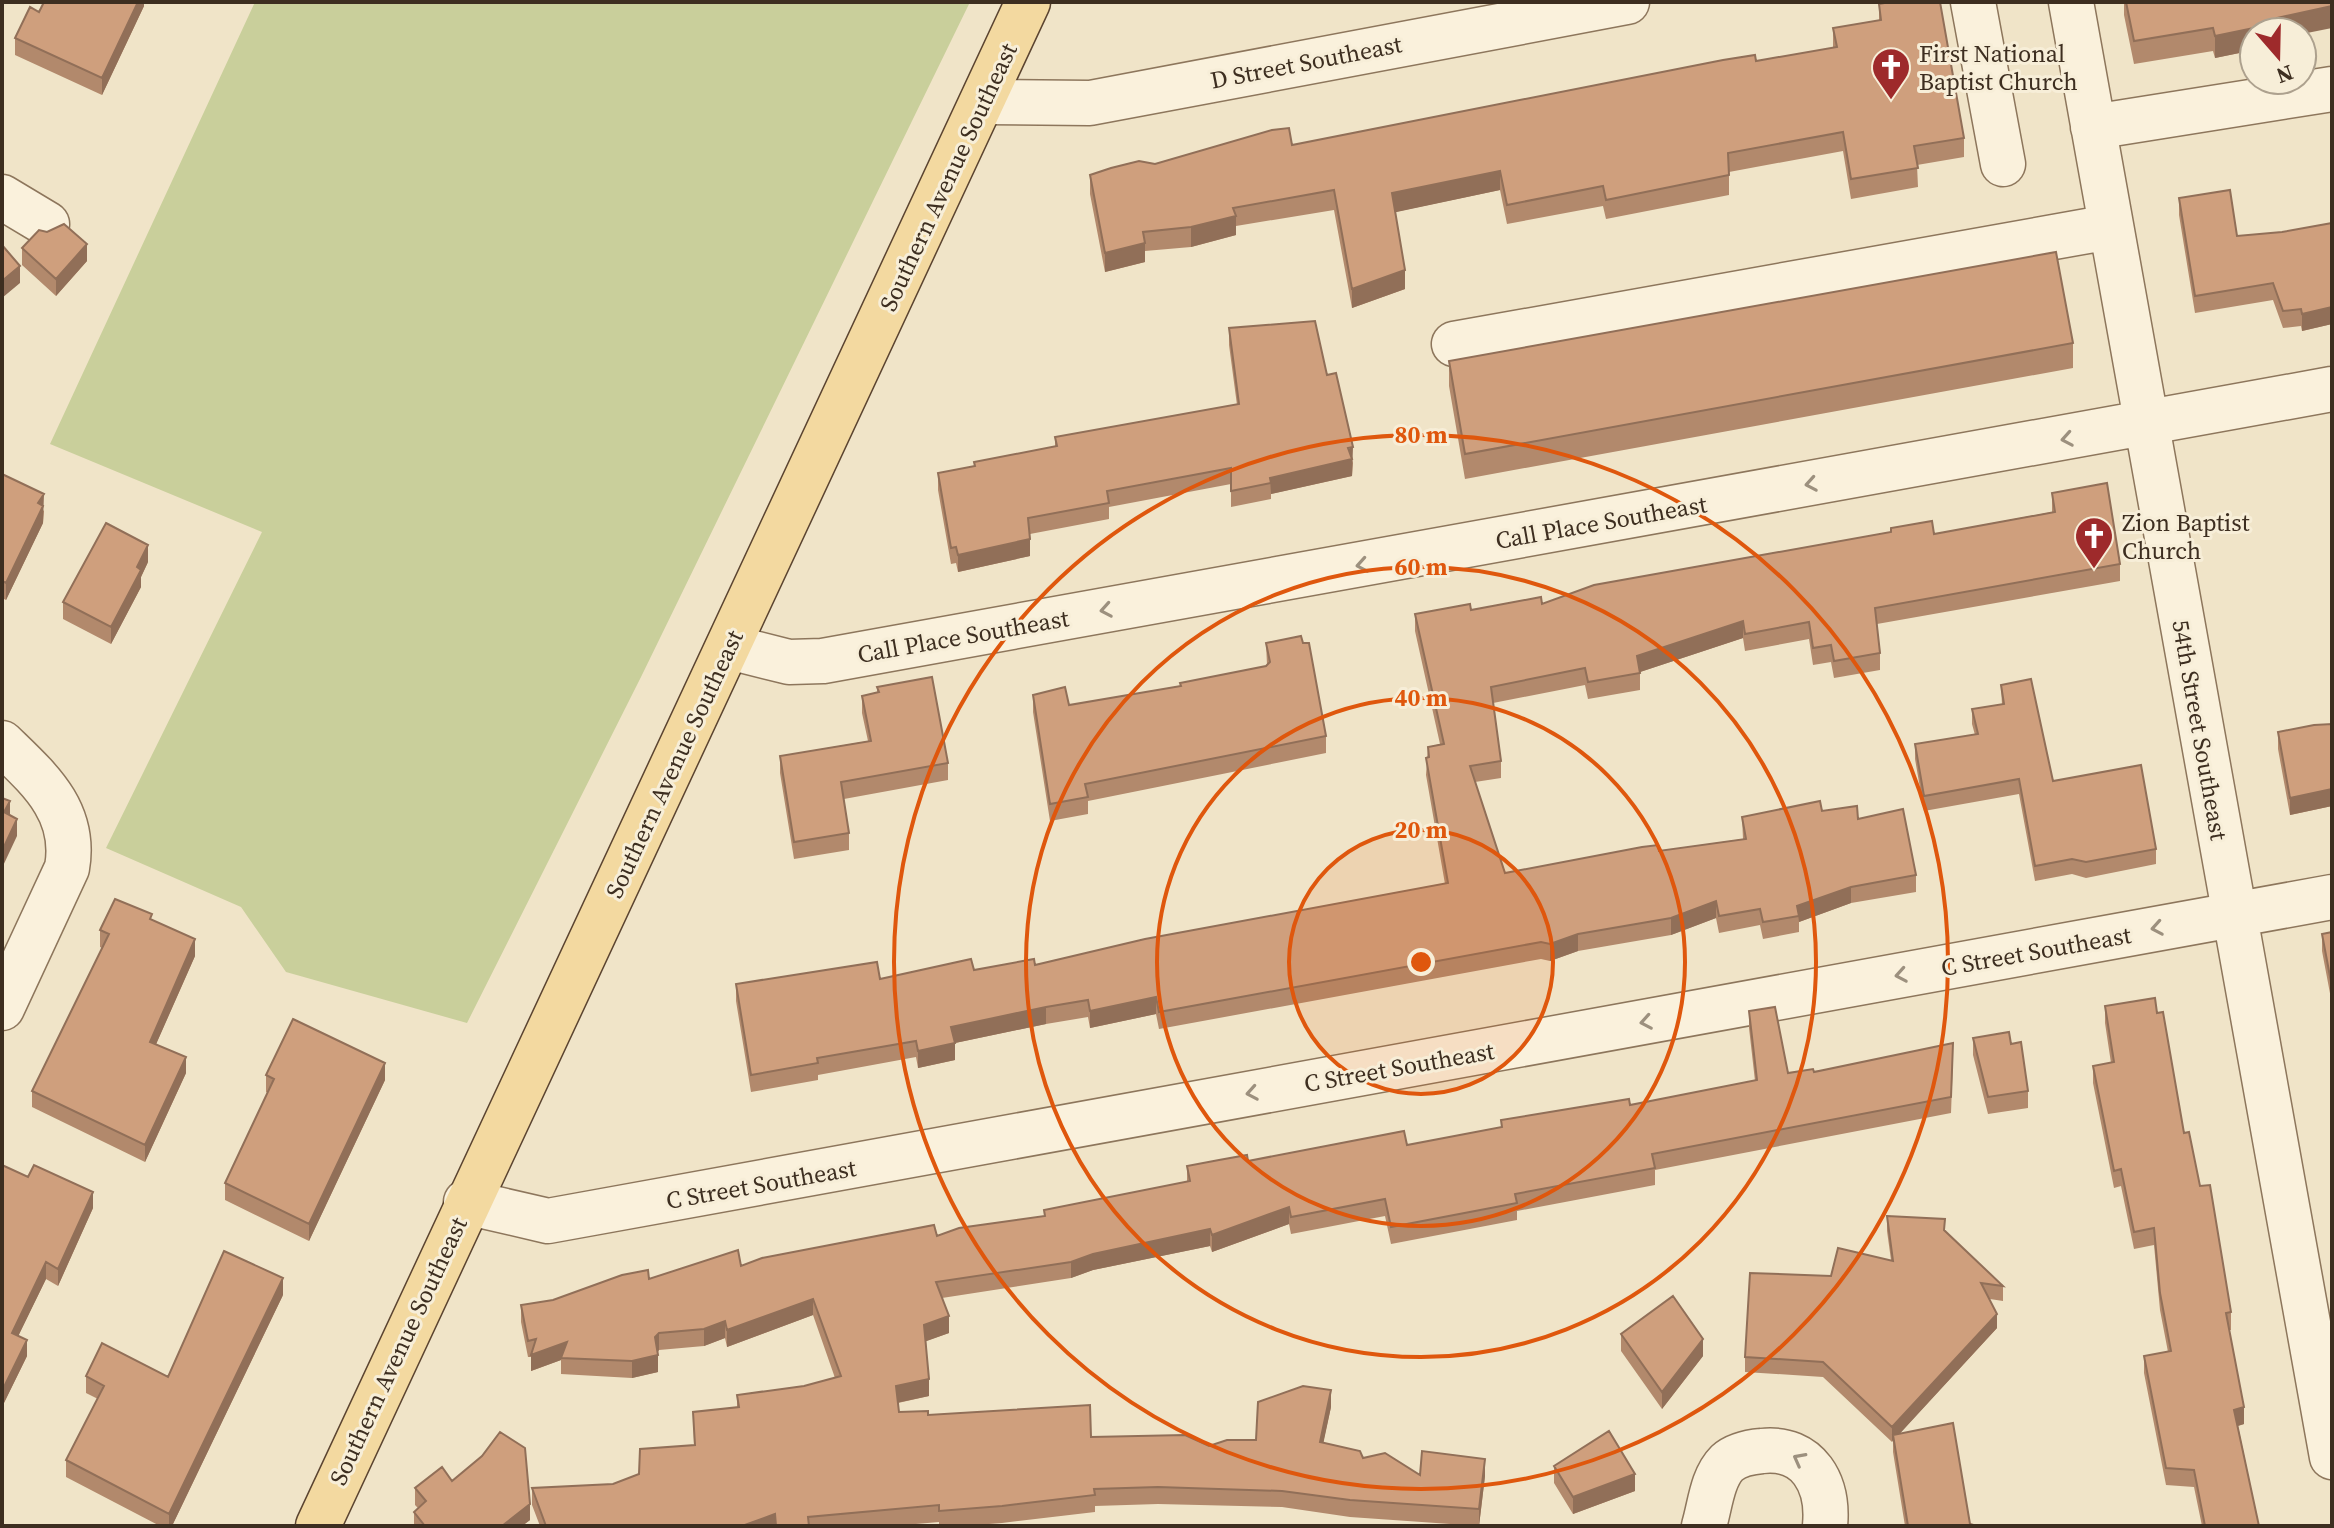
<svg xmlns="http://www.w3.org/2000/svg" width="2334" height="1528" font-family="'Source Serif 4',serif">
	<rect width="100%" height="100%" fill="#f0e4c8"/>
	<path fill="#c9cf9b" d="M255,2h715l-329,675 -174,346 -181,-51 -45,-65 -135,-59 156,-316 -212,-88z"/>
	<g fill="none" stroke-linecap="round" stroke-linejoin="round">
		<g stroke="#8d765c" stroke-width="47">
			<path id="minor" d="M1973,2l30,162
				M2071,2l261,1455
				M984,102l106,1 537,-101
				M2093,127l239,-38
				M2,197l45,27
				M1454,344l656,-117
				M729,647l60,15 34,-1 1509,-272
				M2,743c37,36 75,68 65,125l-65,140
				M466,1202l82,19 1784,-324
				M1704,1526c6,-20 8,-48 23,-63 9,-8 23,-11 35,-12 47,-5 67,33 63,75"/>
		</g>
		<g stroke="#5b4430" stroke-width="47">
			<path id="major" d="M318,1526l710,-1524"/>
		</g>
		<use href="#minor" stroke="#faf1dc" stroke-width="44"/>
		<use href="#major" stroke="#f3d9a0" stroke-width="44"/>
	</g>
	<path fill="#b2896c" d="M144,2v4l-42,89 -87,-40v-17l24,-26z
		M2124,2h208l-78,30v18l-39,8 -2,-7 -79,13 -10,-49z
		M1879,4l85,134v19l-47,8 1,22 -67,12 -8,-48 -114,21v23l-123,24 -3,-13 -96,18 -7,-34 -105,22 10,77 -53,19 -18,-98 -98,16v9l-45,12 -46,4v11l-40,10 -15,-78v-19l65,-11 137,-19 541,-97v-20l46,-7z
		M2179,198l58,38 45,-4 50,-9v101l-30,7 -1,-5 -18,2 -10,-28 -78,13 -16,-98z
		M22,248l65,13 -31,35 -34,-31z
		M1229,328l98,47 26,88 -1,13 -81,18v5l-40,8v-23l-122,23v12l-79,15v22l-72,16 -2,-9 -5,1 -13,-74v-17l36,-7v-4l81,-15v-10l182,-32 -8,-60z
		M2073,343v25l-608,111 -16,-93v-25z
		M2,474l42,37 -1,12 -37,77 -4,-2z
		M2052,493l68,71v17l-243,43 3,29v17l-46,8 -3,-16 -18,3 -4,-26 -64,12 -2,-13 -103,34v18l-52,9 -3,-14 -92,18 8,58v17l-26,4 30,91 238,-34 -1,-22 80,-6 36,8 58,56v17l-65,11 -52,19v10l-36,7 -3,-14 -41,8 -3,-15 -45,17 -93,16 -28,10 -9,-2 -382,70 -3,-15 -66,14 -2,-11 -42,7 -91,19v17l-37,8 -2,-11 -98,18v5l-67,12 -15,-91v-17l144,-5 155,-14 410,-81 -19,-109 2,-28 12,-3 -25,-113v-17l127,-10 349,-72v-4l43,6 118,-22z
		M148,562l-7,15v10l-30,57 -48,-25v-17z
		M1266,643l60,93v17l-238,48v13l-38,7 -17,-109v-17l36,10 111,-19 86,-20 1,-1z
		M2001,685l52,96 103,68v15l-70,14 -14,-4 -37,7 -16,-87 -95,17 -9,-52v-15l60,-9 -3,-11v-15l30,-4z
		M877,687l71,76v17l-104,19 5,34v17l-55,9 -14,-86v-17l88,-15 -6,-28v-17l15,-4z
		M2332,724v82l-42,9 -12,-66v-17z
		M152,920l43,36 -39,88 30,29 -41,89 -113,-55v-16l70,-143 -2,-1v-17z
		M2332,932v72l-10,-53v-17z
		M2105,1006l52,7 27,120 16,53 31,126v18h-2l15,94 -6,2 21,100h-57l-8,-39 -28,-2 -22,-112v-17l24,-4 -8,-42 -6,-65 -20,4 -13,-63 -7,2 -21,-105v-17l18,-3 -6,-40z
		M1749,1011l39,62 165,-13 -2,53 -296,57v15l-138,26v9l-126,24 -6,-28 -94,18 -2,-10 -77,28 -2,-6 -117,24 -22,8 -129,20 7,35 -23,8 3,55 -31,7 1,9 192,25 118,9 47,-6 75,-33 -8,36 40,15 57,17 65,1 -6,50 -129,-9 -68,-10 -124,-3 -63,2v6l-93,11 -39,3h-24v-4l-46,4h-353l-8,-21v-17l81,-4 26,-10 55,-29 -1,-33 44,-5v-12l67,-9 31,-8 -22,-63 -86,32 -2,-9 -21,8 -45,4 -1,2v20l-26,6 -71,-4v-14l-30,11v-14h-3l-7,-35v-17l32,-5 96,-21 288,-43 107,-20v-6l143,-28v-16l220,-21 94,-18v-7l129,-15 125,-24 -6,-53z
		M1973,1038l55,53v17l-40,6 -15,-59z
		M266,1075l119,5 -76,161 -84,-41v-17l43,-90 -2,-1z
		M2,1165l91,43 -35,78 -12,-7 -28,57 9,20 -25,51z
		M1887,1216l58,15 58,55v15l-13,-2 7,29 -98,106 71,90 7,2h-72l-12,-74v-12l-1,2 -69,-65 -78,-5v-15l86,-81 60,-16 -4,-29z
		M283,1295l-111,231h-12l-94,-49v-17l32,-61 -12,-6v-17l82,1z
		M1621,1334l82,22 -41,53 -41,-58z
		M1554,1466l81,25 -62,23 -19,-31z
		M452,1481l78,39 -8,6h-108v-14l4,-4 -3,-3v-17z"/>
	<path fill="#916f58" d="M138,2h6v4l-42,89v-17z
		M2332,6v22l-30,6v-2h-48v18l-39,8v-22l62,-18z
		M1500,171v19l-108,23v-20z
		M1236,216v19l-45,12v-20z
		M1145,243v19l-40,10v-19z
		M87,244v17l-31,35v-17z
		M20,266v17l-18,15v-17z
		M1405,270v19l-53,19v-19z
		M2332,307v17l-30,7v-17z
		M1353,447l-1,29 -81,18 -1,-16z
		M44,494l-1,29 -37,77v-17l32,-80z
		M1030,539v17l-72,16v-17z
		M148,545v17l-7,15v10l-30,57v-17l26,-60z
		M1743,621v17l-106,35v-17z
		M2332,789v17l-42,9v-17z
		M10,801v17l-6,-6z
		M17,819v17l-15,32v-17z
		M1851,887v16l-52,19 -2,-16z
		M1716,901v17l-45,17v-17z
		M1578,934v17l-28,10v-17z
		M195,939v17l-45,102v-16z
		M1156,997v17l-66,14v-17z
		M1046,1007v17l-91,19v17l-37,8v-17l33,-24z
		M186,1057v16l-41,89v-17z
		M385,1063v17l-76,161v-17z
		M93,1192v16l-35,78v-17z
		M1289,1207v17l-77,28v-17z
		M1210,1229v17l-117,24 -22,8v-16l22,-8z
		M46,1262v17l-34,70v-16z
		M283,1278v17l-111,231h-3v-12z
		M813,1299v16l-86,32v-17z
		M1997,1314v14l-103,112 -1,-5v5l-1,2v-15z
		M949,1316v17l-25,9v-17z
		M725,1321v17l-21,8v-17z
		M659,1333v17l-4,4v-17z
		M1703,1339v17l-41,53v-17z
		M27,1340v16l-25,51v-16z
		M567,1342l-6,18 -30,11v-16z
		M658,1355v17l-26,6v-17z
		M929,1379v17l-33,7v-17z
		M1331,1390v17l-11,52v-17z
		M2244,1407v17l-10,3v-17z
		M1485,1459v17l-6,50v-17z
		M1635,1474v17l-62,23v-17z
		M530,1504v16l-8,6h-20z
		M775,1514v12h-33z"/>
	<path fill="#cf9f7d" stroke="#916f58" stroke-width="2" d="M44,2h94l-36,76 -87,-40 15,-31 9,5z
		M1890,2h50l24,136 -50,8 4,22 -67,11 -8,-47 -115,21 1,22 -123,25 -3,-14 -96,19 -7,-34 -108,22 13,77 -53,19 -18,-99 -101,18 3,8 -45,11 -48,5 2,11 -40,10 -15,-78 21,-7 28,-7 16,3 117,-34 17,-2 3,17 431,-85 32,-5 1,6 81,-14 -4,-19 48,-8 -2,-16z
		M2126,2h206v4l-55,12 1,5 -63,13 -2,-8 -79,13z
		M2230,190l7,46 45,-4 50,-9v84l-30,7 -1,-5 -18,2 -10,-28 -78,13 -16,-98z
		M64,224l23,20 -31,35 -34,-31 17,-18 8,2z
		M2,245l18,21 -18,15z
		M2056,252l17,91 -608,111 -16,-93z
		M1315,321l12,54 9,-2 17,74 -5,1 4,11 -82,19 1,5 -40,8v-23l-124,23 2,12 -81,15 2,21 -72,16 -2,-8 -5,1 -13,-75 37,-7 -1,-4 83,-16 -2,-9 184,-33 -10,-76z
		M2,474l42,20 -6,9 5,3 -37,77 -4,-2z
		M2107,483l13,81 -245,44 5,45 -46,8 -3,-16 -18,3 -4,-26 -64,12 -2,-13 -106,35 3,17 -52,9 -3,-14 -94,19 10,74 -31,5 35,107 137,-26 16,-2 1,6 87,-12 -4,-22 78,-16 2,10 35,-5 1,13 45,-10 13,66 -65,12 -54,19 2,10 -36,6 -3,-13 -41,7 -3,-15 -45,17 -93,16 -28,10 -9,-2 -382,70 -3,-15 -66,14 -2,-11 -42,7 -95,20 4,16 -37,8 -2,-10 -99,17 1,5 -67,12 -15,-91 141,-22 3,17 91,-20 3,11 60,-11 1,6 110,-26 303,-56 -22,-125 3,-1 -1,-10 16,-3 -29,-130 55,-10 1,6 70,-13 1,7 52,-19 297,-53v-4l41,-7 2,13 121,-22 -3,-19z
		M106,523l42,22 -11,22 4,3 -30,57 -48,-25z
		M1301,636l2,7h6l17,93 -241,48 3,13 -38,7 -17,-109 32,-8 4,18 112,-19 -1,-3 86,-17 4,-4 -4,-19z
		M932,677l16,86 -107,19 8,51 -55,9 -14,-86 91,-15 -9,-45 17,-4 -2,-5z
		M2031,679l22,102 88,-16 15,84 -70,13 -14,-3 -37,7 -16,-87 -95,17 -9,-52 63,-10 -6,-25 32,-5 -3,-19z
		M2332,724v65l-42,9 -12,-66 36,-7z
		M2,798l8,3 -6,11 13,7 -15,32z
		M115,899l37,15 -2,5 45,20 -45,103 36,15 -41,88 -113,-54 77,-157 -9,-4z
		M2332,932v55l-10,-53z
		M2155,998l2,15 6,-1 21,121 5,-1 11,54 10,-1 21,127 -5,1 18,94 -10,3 25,116h-54l-11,-56 -28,-2 -22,-112 27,-5 -11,-58 -6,-65 -20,4 -13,-63 -7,2 -21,-105 21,-4 -9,-56z
		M1775,1007l13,66 25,-4 1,3 139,-29 -2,54 -299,57 3,14 -140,26 2,9 -126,24 -6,-28 -94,18 -2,-10 -77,28 -2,-6 -117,25 -22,8 -135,20 13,34 -25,9 5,54 -33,7 3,26 29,-1v4l162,-10 1,32 94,-2 24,11 18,-6h29l2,-38 45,-16 28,4 -11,52 40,9 3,7 22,-5 35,22 2,-24 63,8 -6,50 -129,-9 -68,-9 -124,-4 -64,2 1,6 -93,11 -63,5v-6l-131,12 1,9h-33l-1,-12 -33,12h-196l-14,-38 81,-4 26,-10 1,-25 55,-4 -2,-33 46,-5 -2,-12 67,-9 37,-10 -28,-77 -86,31 -2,-9 -21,8 -45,4 -4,4 3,18 -26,6 -71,-3 6,-16 -36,13 5,-16 -8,2 -7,-36 32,-5 69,-25 26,-5 1,9 89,-29 3,16 21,-8 172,-33 3,11 22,-8 86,-12 -1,-6 146,-29 -3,-15 32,-6 28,-5 1,6 156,-30 3,14 95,-18 -1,-7 128,-21 1,6 127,-25 -8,-69z
		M293,1019l92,44 -76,161 -84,-41 49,-104 -8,-4z
		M2009,1032l2,12 10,-2 7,49 -40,6 -15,-59z
		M2,1165l26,12 6,-12 59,27 -35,77 -12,-7 -34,71 15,7 -25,51z
		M1887,1216l58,3 -1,11 59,56 -22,-3 16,31 -105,113 -69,-65 -78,-5 5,-84 81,3 7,-28 55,13z
		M224,1251l59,27 -114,236 -103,-54 38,-74 -18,-10 16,-33 66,34z
		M1673,1296l30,43 -41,53 -41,-58z
		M1953,1423l17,101 7,2h-69l-15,-91z
		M1609,1431l26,43 -62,23 -19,-31z
		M500,1432l25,16 5,56 -28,22h-77l-11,-14 12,-11 -11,-13 27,-21 10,14 30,-25z"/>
	<defs><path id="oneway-chevron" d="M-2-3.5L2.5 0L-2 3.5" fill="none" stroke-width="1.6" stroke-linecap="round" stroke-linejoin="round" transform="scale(2)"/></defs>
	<g stroke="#9c907e">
		<use href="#oneway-chevron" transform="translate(2067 439) rotate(170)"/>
		<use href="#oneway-chevron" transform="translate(1811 484) rotate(170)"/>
		<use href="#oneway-chevron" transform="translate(1362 565) rotate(170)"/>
		<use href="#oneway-chevron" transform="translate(1106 610) rotate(170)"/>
		<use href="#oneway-chevron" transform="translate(2157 928) rotate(170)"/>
		<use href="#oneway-chevron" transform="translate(1901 975) rotate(170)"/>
		<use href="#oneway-chevron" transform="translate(1646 1022) rotate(170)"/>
		<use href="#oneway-chevron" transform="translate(1252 1093) rotate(170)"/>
		<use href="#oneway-chevron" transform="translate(1799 1459) rotate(-152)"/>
	</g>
	<circle cx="1421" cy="962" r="132" fill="#df570d" fill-opacity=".12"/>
	<g fill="none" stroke="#df570d" stroke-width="4">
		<circle cx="1421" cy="962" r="132"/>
		<circle cx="1421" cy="962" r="264"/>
		<circle cx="1421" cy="962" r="395"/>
		<circle cx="1421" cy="962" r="527"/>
	</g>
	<defs>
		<g id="church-pin" transform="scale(2)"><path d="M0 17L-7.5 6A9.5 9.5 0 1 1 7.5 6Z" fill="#9e2a2b" stroke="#f7eed8"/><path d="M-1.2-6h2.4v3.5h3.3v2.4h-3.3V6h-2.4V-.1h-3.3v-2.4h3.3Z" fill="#fff"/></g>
	</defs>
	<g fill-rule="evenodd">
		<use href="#church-pin" x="1891" y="67"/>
		<use href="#church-pin" x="2094" y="536"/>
	</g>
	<g text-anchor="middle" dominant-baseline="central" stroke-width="6" stroke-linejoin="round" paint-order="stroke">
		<g font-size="24" fill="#3d2e20" stroke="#f7eed8" text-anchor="start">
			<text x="1919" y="53">First National<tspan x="1919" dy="28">Baptist Church</tspan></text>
			<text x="2122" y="522">Zion Baptist<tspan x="2122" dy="28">Church</tspan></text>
		</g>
		<g font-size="24" fill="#3d2e20" stroke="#f7eed8">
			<text transform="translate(1306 62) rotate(-11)">D Street Southeast</text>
			<text transform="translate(948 177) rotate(-65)">Southern Avenue Southeast</text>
			<text transform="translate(1601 522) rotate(-10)">Call Place Southeast</text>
			<text transform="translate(963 636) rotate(-10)">Call Place Southeast</text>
			<text transform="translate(2200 730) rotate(80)">54th Street Southeast</text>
			<text transform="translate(674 764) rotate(-65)">Southern Avenue Southeast</text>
			<text transform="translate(2036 951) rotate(-10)">C Street Southeast</text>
			<text transform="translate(1399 1067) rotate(-10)">C Street Southeast</text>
			<text transform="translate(761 1184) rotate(-10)">C Street Southeast</text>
			<text transform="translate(398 1351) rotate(-65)">Southern Avenue Southeast</text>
		</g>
	</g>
	<circle cx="1421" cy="962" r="12" fill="#df570d" stroke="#f7eed8" stroke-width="4"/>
	<g font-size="24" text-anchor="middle" font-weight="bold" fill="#df570d" stroke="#f7eed8" stroke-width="6" stroke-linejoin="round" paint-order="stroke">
		<text x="1421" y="443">80 m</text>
		<text x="1421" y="575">60 m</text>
		<text x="1421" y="706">40 m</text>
		<text x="1421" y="838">20 m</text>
	</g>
	<rect width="2334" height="1528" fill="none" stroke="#3d2e20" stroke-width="8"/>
	<g transform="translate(2278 56) rotate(160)"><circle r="38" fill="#f7eed8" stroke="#ada18e" stroke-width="2"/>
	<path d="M0-6L14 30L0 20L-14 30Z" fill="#9e2a2b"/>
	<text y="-12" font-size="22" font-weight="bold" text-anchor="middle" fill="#3d2e20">N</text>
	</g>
</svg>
